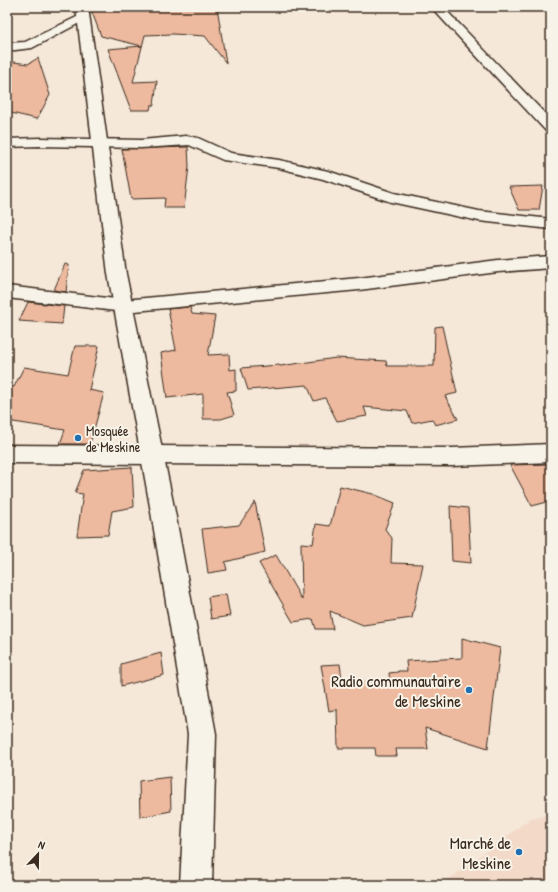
<svg xmlns="http://www.w3.org/2000/svg" width="558" height="892" font-family="'Patrick Hand',sans-serif">
	<rect width="100%" height="100%" fill="#f5e8d9"/>
	<filter id="ink" filterUnits="userSpaceOnUse"><feTurbulence type="fractalNoise" baseFrequency=".025" numOctaves="2"/><feDisplacementMap in="SourceGraphic" scale="8" xChannelSelector="R" yChannelSelector="G"/><feConvolveMatrix kernelMatrix="1 2 1 2 8 2 1 2 1" color-interpolation-filters="sRGB"/></filter>
	<g filter="url(#ink)">
		<path fill="#f3dac8" d="M551,814v71h-110l90,-67z"/>
		<path fill="#edba9f" stroke="#3b2a1e" d="M90,7h127l9,56 -21,-27 -32,-2 -28,1 -12,47 24,-1 -3,24h-3l-1,5h-19l-23,-61 34,-3 -41,-10z
			M38,58l12,37 -13,24 -30,-7v-51l21,3z
			M188,147l1,19 -5,42h-20l1,-10 -34,1 -9,-50z
			M543,186l-4,24h-20l-10,-23z
			M65,264l4,1 -3,27 -12,-2z
			M28,302l36,4 -2,18 -43,-3z
			M190,307l2,7 23,2 -7,39 21,-1 1,16 6,-1v22l-9,1 7,23 -13,4h-18v-25l-36,4 -6,-45 15,-3 -8,-41z
			M442,326l15,67 -12,3 13,23 -23,6 -3,-6 -20,4 -5,-12 -43,-4 3,9 -30,5 -12,-23 -11,3 -7,-16 -59,5 -7,-22 38,-3 1,1 56,-8 50,3 1,5h47l1,-39z
			M75,346h24l-10,44 15,3 -14,51h-30l5,-14 -58,-9v-35l7,1 10,-20 44,7z
			M551,464v37l-19,5 -22,-41z
			M132,467l2,40 -22,4 -4,24 -31,1 6,-42 -8,-1 9,-23z
			M340,486l33,8 22,9 -10,26 7,9 -1,25 32,1 -11,54 -49,7 -33,-14 3,18h-17l-3,-10 -20,3 -34,-59 17,-8 26,45 -1,-57 12,1 3,-20 14,2z
			M255,502l10,50 -40,10 2,8 -19,3 -6,-44 37,-4z
			M450,506l18,2 3,55 -19,-2z
			M226,594l4,22 -19,3 -3,-22z
			M462,638l38,10 -12,100 -63,-20 3,21h-32l1,7h-21l-1,-8h-37l-1,-39 -8,2 -8,-46 19,-1 2,15 48,5 -1,-11 9,-1v-1h9l-1,-10 56,-3z
			M161,653l3,22 -43,11v-22z
			M170,777l1,34 -31,6 -1,-36z"/>
		<g fill="none" stroke-linecap="round" stroke-linejoin="round">
			<g stroke="#3b2a1e" stroke-width="3">
				<path id="street" d="M431,7h12l108,113v12l-5,-1z
					M83,14l4,1 2,2 -2,2 -55,29 -25,3v-8l18,-1z
					M186,136l12,2 33,15 48,7 49,11 66,22 85,18 72,8v10l-72,-8 -88,-19 -68,-23 -44,-11 -56,-8 -34,-15 -48,3 -101,-2 -33,1v-8l33,-1 101,2z
					M551,256v12l-53,4 -139,18 -235,22 -117,-14v-12l117,14 235,-22 139,-18z
					M551,444v18l-99,4 -445,-3v-18l445,3z"/>
			</g>
			<g stroke="#3b2a1e" stroke-width="3">
				<path id="secondary" d="M76,7h12l38,267 49,238 41,222 -4,151h-32l8,-151 -37,-222 -43,-238z"/>
			</g>
			<use href="#street" fill="#f7f3e8" fill-rule="evenodd"/>
			<use href="#secondary" fill="#f7f3e8" fill-rule="evenodd"/>
		</g>
	</g>
	<g fill="#1f6fb2" stroke="#f7f3e8" stroke-width="1.5">
		<circle cx="78" cy="438" r="4"/>
		<circle cx="469" cy="690" r="4"/>
		<circle cx="519" cy="852" r="4"/>
	</g>
	<g text-anchor="middle" dominant-baseline="central" stroke-width="4" stroke-linejoin="round" paint-order="stroke">
		<g font-size="14" fill="#3b2a1e" stroke="#f7f3e8" text-anchor="start">
			<text x="86" y="430">Mosquée<tspan x="86" dy="16">de Meskine</tspan></text>
		</g>
		<g font-size="17" fill="#3b2a1e" stroke="#f7f3e8" text-anchor="end">
			<text x="461" y="680">Radio communautaire<tspan x="461" dy="20">de Meskine</tspan></text>
			<text x="511" y="842">Marché de<tspan x="511" dy="20">Meskine</tspan></text>
		</g>
	</g>
	<rect width="558" height="892" fill="none" stroke="#f7f3e8" stroke-width="24"/>
	<rect x="12" y="12" width="534" height="868" fill="none" stroke="#3b2a1e" stroke-width="1.5" filter="url(#ink)"/>
	<g transform="translate(38 854) rotate(22)" stroke="#f7f3e8" stroke-width="3" paint-order="stroke">
	<path d="M0-3L7 15L0 10L-7 15Z" fill="#3b2a1e"/>
	<text y="-6" font-size="11" font-weight="bold" text-anchor="middle" fill="#3b2a1e">N</text>
	</g>
</svg>
